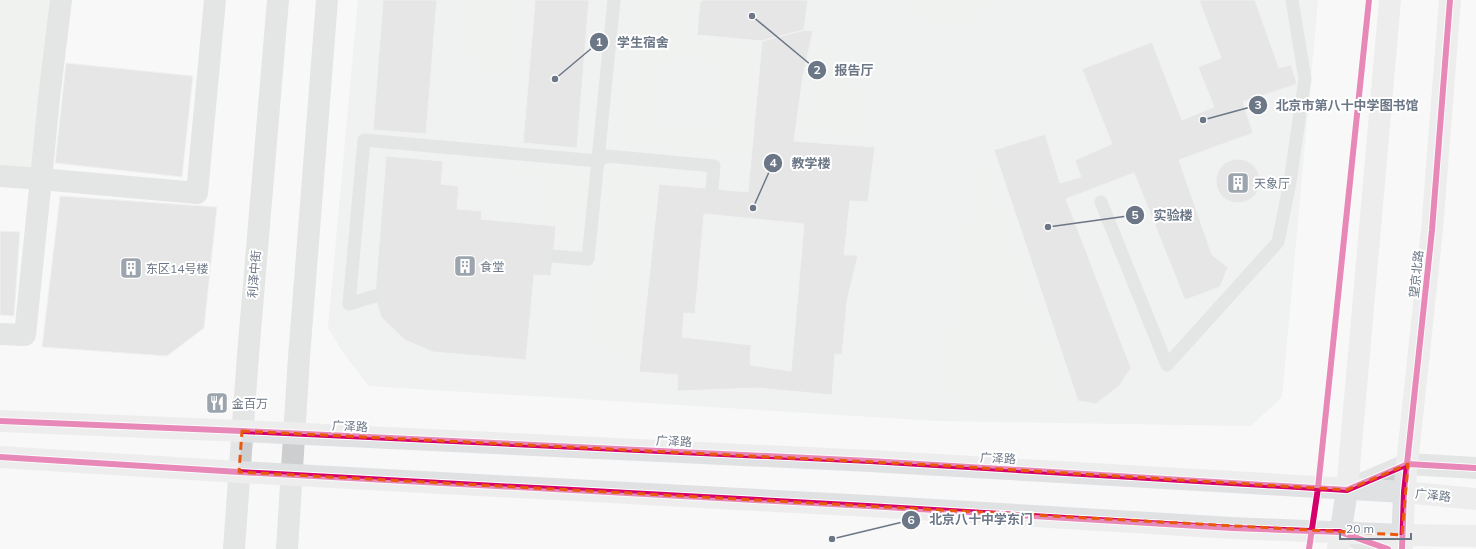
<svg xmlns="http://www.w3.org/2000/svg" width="1476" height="549" font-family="Mulish,'Noto Sans SC',sans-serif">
	<rect width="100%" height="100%" fill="#f8f8f8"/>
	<path fill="#e7e8e9" d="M358,0h960l-36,397 -31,29 -313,-5 -569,-35 -25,-32 -16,-26z"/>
	<path fill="#e7eae6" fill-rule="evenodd" d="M0,0h53l-15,176 -38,-3z
		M465,0l45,1 -8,82 -41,-39z
		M641,0h54l-3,40 61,6 -9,107 -119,-8zM689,56c54,8 45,77 -1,77 -48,1 -54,-71 1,-77z
		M910,0h78c-5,8 -8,14 -16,19 -21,17 -53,5 -62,-19z
		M826,35l25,48 20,30 -5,22 -61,-6z
		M978,148l88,255 -103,-7 -15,-11 13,-161 9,1z
		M518,166l69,7 -8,72 -19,-2 2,-22 -20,-2 4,-39 -29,-3z
		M613,168l38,4 -18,192 -40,-20z"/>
	<path fill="#d0d1d2" stroke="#e8e8e8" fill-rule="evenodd" d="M383,0h54l-11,134 -53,-4z
		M535,0h54l-12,148 -54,-5z
		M702,0h106l-4,30 -42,11 -65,-6 3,-33z
		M1199,0h56l24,68 12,-3 6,19 -54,18 10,31 -74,27 33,95 16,12 -8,20 -35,13 -51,-127 -68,26 65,169 -11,17 -24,19 -18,-3 -84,-251 51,-16 15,49 21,-6 -6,-17 37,-16 -30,-75 70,-27 30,78 32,-13 -16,-40 23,-9z
		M804,30l9,1 -10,45 -9,65 81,6 -7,55 -18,-1 -6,54h14l-11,46 -5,54 -7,-1 -3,41 -75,-7 -80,3 1,-16 -39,-3 20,-188 89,8 14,-151zM704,214l100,10 -13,147 -41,-6 1,-20 -69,-8 2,-24 11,1z
		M66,63l127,13 -11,101 -127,-14z
		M386,156l57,5 -2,23 18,2 -2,23 25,2 -1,8 75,7 -5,50 -17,-1 -8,85 -93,-8 -28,-12 -24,-23 -6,-21z
		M1216 181a22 22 0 1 1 44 0a22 22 0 1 1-44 0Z
		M60,196l157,11 -13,121 -37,28 -125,-9z
		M0,231l20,1 -6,84 -14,-1z"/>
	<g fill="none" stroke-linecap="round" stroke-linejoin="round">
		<path stroke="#cdcecf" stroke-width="13" d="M1101,202l66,163 111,-123 12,-60 15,-103 -13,-79
			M553,256l35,3 26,-259
			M375,296l-26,8 15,-164 234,21 9,-5 107,10 -2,23"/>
		<path stroke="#cdcecf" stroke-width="22" d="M0,176l41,3 8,-81 12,-98
			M0,334l25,1 16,-156 156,14 18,-193
			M1347,490l61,-26 68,4
			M1348,535l40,14"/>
		<path stroke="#cdcecf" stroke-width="22" d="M234,549l14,-194 30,-355
			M287,549l12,-192 28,-357"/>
		<path stroke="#e0e1e2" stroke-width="22" d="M0,421l242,10 628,30 534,31 72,7
			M0,457l239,15 629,34 364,22 170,7 74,1"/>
		<path stroke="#e0e1e2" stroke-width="22" d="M1338,549l9,-59 43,-490
			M1402,549l2,-57 28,-262 18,-230"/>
		<g stroke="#fff" stroke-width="8">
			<path id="cycleway" d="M0,421l242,10 628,30 477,29 61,-26 68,4
				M0,457l239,15 629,34 364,22 108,4 48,17
				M1309,549l9,-61 51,-488
				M1402,549l2,-57 28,-262 18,-230"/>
		</g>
		<use href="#cycleway" stroke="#d6006c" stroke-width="6"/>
	</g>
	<path d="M0 0H1476V549H0ZM242,431l692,34 413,25 61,-26 -6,71 -1163,-63z" fill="#f8f8f8" fill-opacity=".55" fill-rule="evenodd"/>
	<path fill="none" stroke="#e8590c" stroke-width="3" stroke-dasharray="8 5" stroke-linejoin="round" d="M242,431l692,34 413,25 61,-26 -6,71 -1163,-63z"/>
	<defs>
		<g id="building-square" transform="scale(1.15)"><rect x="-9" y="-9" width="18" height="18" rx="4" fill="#9ca4ae" stroke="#fff"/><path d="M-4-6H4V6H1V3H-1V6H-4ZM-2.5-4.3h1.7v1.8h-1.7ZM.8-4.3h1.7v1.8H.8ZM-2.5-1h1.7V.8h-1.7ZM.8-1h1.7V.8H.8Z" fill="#fff"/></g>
		<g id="restaurant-square" transform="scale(1.15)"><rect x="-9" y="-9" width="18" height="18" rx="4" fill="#9ca4ae" stroke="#fff"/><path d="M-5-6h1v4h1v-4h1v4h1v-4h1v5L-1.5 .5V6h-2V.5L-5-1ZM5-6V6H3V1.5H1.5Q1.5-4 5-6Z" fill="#fff"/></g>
	</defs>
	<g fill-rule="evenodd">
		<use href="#building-square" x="1238" y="183"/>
		<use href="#building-square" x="465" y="266"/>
		<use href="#building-square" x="131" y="268"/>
		<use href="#restaurant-square" x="217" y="403"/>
	</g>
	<g text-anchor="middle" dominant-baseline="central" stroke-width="4" stroke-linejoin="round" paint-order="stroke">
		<g font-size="12" fill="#6b7686" stroke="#fff" text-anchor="start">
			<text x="1254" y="183">天象厅</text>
			<text x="480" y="266">食堂</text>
			<text x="146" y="268">东区14号楼</text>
			<text x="232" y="403">金百万</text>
		</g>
		<g font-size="12" fill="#6b7686" stroke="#fff">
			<text transform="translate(254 274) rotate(-85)">利泽中街</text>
			<text transform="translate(1416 274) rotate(-84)">望京北路</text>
			<text transform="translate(350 426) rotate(3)">广泽路</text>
			<text transform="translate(674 441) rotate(3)">广泽路</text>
			<text transform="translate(998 458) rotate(3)">广泽路</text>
			<text transform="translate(1433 495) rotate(6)">广泽路</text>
		</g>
	</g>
	<path fill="none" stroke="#6b7686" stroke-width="1.5" d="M555 79L599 42M752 16L817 70M1203 120L1258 105M753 208L773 163M1048 227L1135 215M832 539L911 520"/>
	<g fill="#6b7686" stroke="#fff" stroke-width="1.5">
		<circle cx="555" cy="79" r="4"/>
		<circle cx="752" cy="16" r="4"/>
		<circle cx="1203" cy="120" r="4"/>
		<circle cx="753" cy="208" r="4"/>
		<circle cx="1048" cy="227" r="4"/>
		<circle cx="832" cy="539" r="4"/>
		<circle cx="599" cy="42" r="10"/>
		<circle cx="817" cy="70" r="10"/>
		<circle cx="1258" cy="105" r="10"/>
		<circle cx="773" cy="163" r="10"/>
		<circle cx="1135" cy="215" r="10"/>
		<circle cx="911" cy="520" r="10"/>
	</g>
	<g font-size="12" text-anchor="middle" font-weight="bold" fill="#fff">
		<text x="599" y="46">1</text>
		<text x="817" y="74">2</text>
		<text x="1258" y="109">3</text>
		<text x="773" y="167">4</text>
		<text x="1135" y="219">5</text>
		<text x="911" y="524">6</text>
	</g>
	<g font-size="13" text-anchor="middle" font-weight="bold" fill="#6b7686" stroke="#fff" stroke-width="4" stroke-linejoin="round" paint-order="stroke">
		<text x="643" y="47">学生宿舍</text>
		<text x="854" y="75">报告厅</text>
		<text x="1347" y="110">北京市第八十中学图书馆</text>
		<text x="811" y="168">教学楼</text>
		<text x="1173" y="220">实验楼</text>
		<text x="981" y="524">北京八十中学东门</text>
	</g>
	<path d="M1340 533v6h71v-6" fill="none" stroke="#6b7686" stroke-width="2"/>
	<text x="1346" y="533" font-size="12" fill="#6b7686" stroke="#ffffff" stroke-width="3" paint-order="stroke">20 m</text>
</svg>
